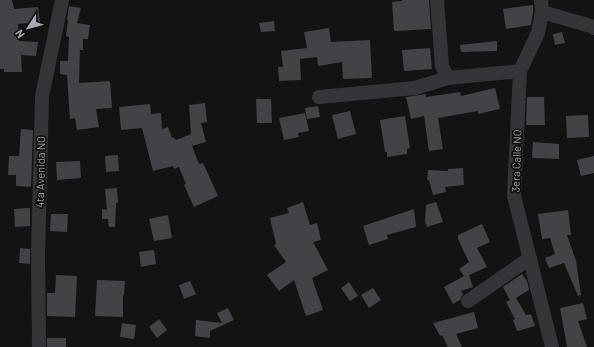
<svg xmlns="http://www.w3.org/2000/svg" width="594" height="347" font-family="Barlow,sans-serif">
	<rect width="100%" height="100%" fill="#131314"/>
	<path fill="#424347" d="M0,0h12l2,9 24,-2 2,15 -22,2 1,17 19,1 -2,14 -15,-1 1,17h-18v-3h-4z
		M402,0h27l2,29 -37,2 -2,-29 10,-1z
		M533,5v7l-2,13 -25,4 -3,-20z
		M69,6l12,2 -4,15 13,2 -2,14h-5v11h-3l-1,33 31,-2 2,27 -16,1 3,18 -22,3 -2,-12 -5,1 -3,-44 -7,-1v-13h8l1,-24 -3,-1 2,-16h-1z
		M274,21l1,10 -14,1 -2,-9z
		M329,28l2,14 39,-2 2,38 -29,1 -1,-17 -24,4 -1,-9 -17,2 1,21 -22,1 -1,-14h5l-2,-16 26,-3 -3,-16z
		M562,32l3,11 -10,2 -2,-11z
		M497,41v10l-36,1 -1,-7z
		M430,48l2,21 -28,2 -2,-21z
		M495,88l5,21 -22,5v-3l-40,7 5,31 -14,2 -5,-35 -13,3 -5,-22 20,-3v3l34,-5 1,4z
		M527,97h17l1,28h-19z
		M256,99h15l1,24h-15z
		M205,103l2,19 -6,1 5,19 -14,4 7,18 4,-1 15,33 -24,11 -10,-22 2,-1 -7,-17 -5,2 -1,-3 -20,5 -11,-43 -21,2 -2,-23 31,-3 1,10 10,-1 1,16 6,-2 4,11 2,-1 2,3 15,-6 -2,-29z
		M318,106l2,11 -13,2 -2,-11z
		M350,111l6,23 -18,5 -6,-24z
		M305,113l4,18 -11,2 1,4 -15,3 -5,-22z
		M588,115l1,22 -22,1 -1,-22z
		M405,116l5,32 -3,1v5l-20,3v-5h-2l-5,-32z
		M21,129l12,1 -2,57 -15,-1v-11h-8l1,-19h10z
		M533,142l26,2v15l-27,-1z
		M118,155l1,16 -13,1 -1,-16z
		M594,156v17l-13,3 -4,-16z
		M80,161l1,17 -24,2 -1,-18z
		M463,168l1,17 -19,2 1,5 -13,3 -4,-15h-2l1,-10 20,1v-2z
		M117,188l1,15h-2l-1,24h-6l-1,-8h-6v-10l5,1 -2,-21z
		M303,202l7,23 7,-2 4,17 -8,2 15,28 -16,8 11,32 -17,6 -12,-36 -15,11 -12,-16 19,-13 -12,-17 2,-1 -6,-26 19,-5 -2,-5z
		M436,202l7,20 -16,5 -2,-6 1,-16z
		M30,208v18l-15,1 -1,-18z
		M414,209l2,18 -29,8 1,4 -19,6 -6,-19z
		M568,210l3,25h-4l9,26 5,34 -3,1 -14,-33 -15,5 -4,-10 10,-4 -5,-16 -8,1 -4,-25z
		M51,214h17l-1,18 -17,-1z
		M168,215l4,23 -18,3 -5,-22z
		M482,224l8,18 -13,6 10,19 -18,8 4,12 -12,4 2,3 -3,6 -7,4 -9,-17 20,-11 -5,-7 10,-7 -11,-23v-4z
		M20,248l10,1v15l-11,-1z
		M154,250l2,14 -15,3 -2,-15z
		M522,274l5,7 2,9 -13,8 10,17 5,-1 4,12 -18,5 -4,-11 2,-1 -9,-17 4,-2 -7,-13z
		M56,275l21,1 -2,41 -28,-1v-23h8z
		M97,280l28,1 -1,14h-1v22l-28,-1z
		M190,281l6,13 -12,5 -5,-14z
		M349,282l9,14 -8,5 -9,-13z
		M373,288l8,12 -12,8 -8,-13z
		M583,303l4,16 -9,2 9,26h-20l-7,-39z
		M228,308l6,12 -24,11v7l-15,-2 1,-16 26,3 -5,-10z
		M474,312l4,16 -22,6 6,13h-14l-6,-12 -2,1 -7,-13z
		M159,319l8,11 -10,8 -8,-11z
		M122,323l14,2 -2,14 -14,-2z
		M47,338h19v9h-19z"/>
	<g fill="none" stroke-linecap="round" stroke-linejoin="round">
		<path stroke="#343539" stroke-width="14" d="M437,0l5,66 6,12
			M541,0l1,12 -4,21 -18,38 -6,125 38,151
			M542,12l49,14 3,2
			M319,97l96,-9 33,-10 72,-7
			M468,301l62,-43
			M39,347l-1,-91 4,-160 20,-96"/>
	</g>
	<g text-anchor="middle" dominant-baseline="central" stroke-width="3.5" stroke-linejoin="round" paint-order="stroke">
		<g font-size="11" fill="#a5a9b4" stroke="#0e0e0f">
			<text transform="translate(516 161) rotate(-88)">3era Calle NO</text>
			<text transform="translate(40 172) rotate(-89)">4ta Avenida NO</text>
		</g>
	</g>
	<g transform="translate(28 28) rotate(234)" stroke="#0e0e0f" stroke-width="3" paint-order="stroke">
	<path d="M0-3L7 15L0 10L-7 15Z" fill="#a5a9b4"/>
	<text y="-6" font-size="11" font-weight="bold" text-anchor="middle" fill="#a5a9b4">N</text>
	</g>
</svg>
